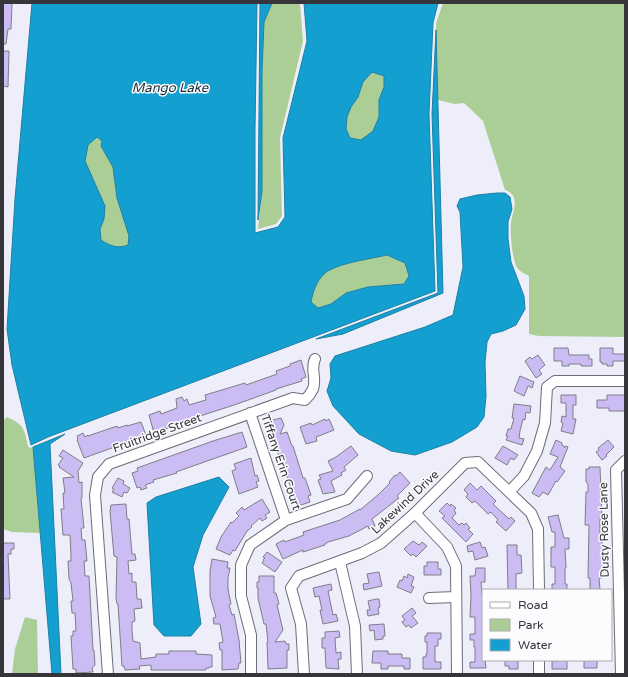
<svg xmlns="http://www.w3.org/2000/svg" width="628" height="677" font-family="'Varela Round',sans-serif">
	<rect width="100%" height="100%" fill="#edeefa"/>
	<path fill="#abce97" d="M272,3h28l3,38 -23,97 2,78 -6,8 -18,5 4,-38v-120l2,-49z
		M443,3h182v334l-86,-1 -10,-2v-58c-4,-2 -8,-4 -11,-7 -6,-7 -8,-38 -7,-47 2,-11 10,-27 -6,-32l-22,-69 -19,-18 -9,1 -17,-4 -2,-70v-7z
		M372,72l12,4v11l-5,13v17l-6,14 -12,9 -11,-2 -4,-9 1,-12 4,-10 7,-10 5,-15z
		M97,137l5,4 -1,5 12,21 4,31 12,38 -1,10c-10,3 -18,0 -27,-5l-1,-12 4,-10 1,-13 -20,-45 3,-16z
		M387,255l18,8 4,13 -5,8 -36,3 -22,6 -15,11 -13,4 -7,-6c2,-10 5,-20 13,-28 12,-11 47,-15 63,-19z
		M7,417c17,8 17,11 21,29l2,2 3,-1 7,86 -28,-1 -9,-3v-108z
		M25,617l12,3 1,54h-26l3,-25z"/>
	<path fill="#13a0d0" stroke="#1d80a3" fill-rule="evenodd" d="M32,3h225l-2,126v104l23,-6 7,-10 -2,-79 24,-97 -3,-38h134l-5,20 -4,91 6,177 -387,146 -17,8 -19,-80 -5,-36 8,-130zM372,72l12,4v11l-5,13v17l-6,14 -12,9 -11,-2 -4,-9 1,-12 4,-10 7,-10 5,-15zM97,137l5,4 -1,5 12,21 4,31 12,38 -1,9c-10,4 -18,1 -27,-5l-1,-11 4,-10 1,-13 -20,-45 3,-16zM387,255l18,8 4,13 -5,8 -36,3 -22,6 -15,11 -13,4 -7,-6c2,-10 5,-20 13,-28 12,-11 47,-15 63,-19z
		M260,3h12l-8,19 -2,49v120l-4,29z
		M436,30l7,263 -100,41 -27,5 122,-46 -6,-179z
		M497,193h8l5,4 2,12 -4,13v17l3,23 13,34 1,13 -9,16 -13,6 -12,3 -4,8 -2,20 1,34 -2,21 -7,10 -25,15 -37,13 -24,-4 -32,-17 -26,-28 -6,-15 4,-13 -1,-14 5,-8 90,-29 28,-12 10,-48 -3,-55 -3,-6 3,-7 17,-4z
		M65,434l-15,10 11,230h-9l-19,-227z
		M219,477l10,10 -26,48 -10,32 8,57 -10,12h-27l-10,-11 -7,-122 9,-6z"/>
	<path fill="#cbbdf3" stroke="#7f7d87" d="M3,3h9l-1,26h-3l-2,15h-3z
		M3,51h6l-1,36 -5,-1z
		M554,348h14l1,7h20v4h3v7h-11v-2h-12v2h-7v-5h-8z
		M600,348h13v6h12v7h-12v5h-6v-2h-5v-2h-2z
		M538,355l7,10 -6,5 3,4 -6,4 -11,-17 5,-4 2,2z
		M301,360l5,17 -5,2 1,2 -26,8v1l-39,14 -43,14 -20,8 -20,7 -5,-18 11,-4 1,3 16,-6 -1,-9 6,-2 2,4 3,-2 2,6 17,-5 -1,-5 40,-12 1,2 31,-11 -1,-3 14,-5v-2z
		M520,376l14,6 -2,6 -4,-2 -4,10 -10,-5z
		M561,395h15v10h-3v14h3l-3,15 -12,-3 2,-8 -2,-1 1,-6 4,1v-14h-5z
		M607,395h18v16h-16v-3h-12v-8h10z
		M514,404l17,2 -1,7 -4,-1 -1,8 -2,-1 -3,12 -1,7 5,1 -2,6 -16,-5 2,-4h-2l2,-7h3l3,-11h-2z
		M281,418l3,7 -4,9 7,-2 5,14h1l10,32h2l6,17 -3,1 2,6 -12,4 -22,-58 -7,-27z
		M325,419l1,2 3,-2 5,11 -18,7 1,4 -11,3 -6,-17 11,-4 1,2z
		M141,422l5,13 -24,8 1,1 -39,14 -7,-18 1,-1 -1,-3 6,-3 2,4 3,-2v1l29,-10 1,2 9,-3v1z
		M242,432l5,15 -71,25 1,1 -24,7 1,2 -9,3 2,3 -6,2 -1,-3 -3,1 -5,-15 6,-2 -1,-3 76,-27z
		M556,440l6,3v2l3,2 -1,1 2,-2 2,1 -8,20 5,4 -8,11 -1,-1 -8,14 -5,-3 -4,5 -7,-4 14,-26 4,3 8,-13 -8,-3z
		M608,440l6,7 -8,8 1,1 -5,4 -6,-8 3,-2 -1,-2z
		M351,446l7,9 -14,12 2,3 -5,3 1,2 -11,6 4,11 -12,2 -5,-14 3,-1 -2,-4 14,-4 -5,-10 8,-4z
		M503,446l15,9 -4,5 -3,-2 -4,7 -12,-7z
		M63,450l20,13 -5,8 1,12 3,-1v16h-1l3,30h-2l-1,1 1,11h3l2,21h-3l1,15h4l4,74h1l1,15 -3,3 1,4 -17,1v-4h-3l-2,-33h2v-5h3l-1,-18h-3l-1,-12h2l-2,-18 -2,-4 -1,-18h3v-5l-1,-21h-7l-2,-26h3l-1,-16h2l-2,-15 11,-1 -15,-10 1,-1 -2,-1 5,-7 -4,-2z
		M251,458l4,18 2,-1 2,6 -3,1 2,5 -19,7 -7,-23 4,-2 -2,-5z
		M589,467h11l2,52h-2v18h2l1,36h-1v5h-3l1,12h-10v-12h-2l1,-53h-4l1,-33h2v-8l-2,-2v-13h3z
		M400,472l10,11 -13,13 2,2 -27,21 3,7 -6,3 -1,-3 -19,10 -21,6 -3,2v1l-22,7v-2l-20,9 -7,-15 8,-4 1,2 19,-7 -1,-3 37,-12 20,-11v1l19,-16 11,-11 -1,-1 6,-7 1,1z
		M118,478l6,3 -1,3 7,4 -3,5 -3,-1 -2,5 -10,-5 2,-3 -2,-1z
		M470,483l7,7 4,-4 15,15 -3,3 16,15 2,-2 4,4 -9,10 -10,-9 2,-2 -7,-8 -3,2 -13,-13 -3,2 -6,-6 2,-3 -4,-4z
		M262,499l8,13 -5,3 2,3 -5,3 -2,-3 -9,8 1,1 -5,4 -12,20 -2,-1 -3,5 -14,-6 5,-12 10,-15 1,1 7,-7 -3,-3 6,-6 2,3z
		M447,503l3,3 1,-2 5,4 -2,2 2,3 -4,5 7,7 3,-2 2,2 2,-2 4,5 -2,1 5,5 -7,8 -24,-24 3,-2 -6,-5z
		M126,504l1,15h2l3,35h3l1,6 -8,1 1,13 3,-1v9h4l1,17h4l1,9 -8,1 1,12 -3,1v9l1,10 7,2 1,16 15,-2v-3h13v-3h27v3l16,1v12h-3v1h-3v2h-55v-5l-12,1 1,3 -15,1 -1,-4h-2l-4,-62h-1l-1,-6 1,-41 -3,-1 -4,-45 1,-6z
		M558,515l6,23h5v11h-4l1,19h-1v16h2v6h-15v-6h3v-17h-4v-20h4v-15h-3l-4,-15z
		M413,541l6,4 3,-3 5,4 -11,11 -3,-3 -2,2 -7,-7z
		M480,542l2,6 3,-1 3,9 -13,4 -2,-9 -5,1 -1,-6z
		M3,543h11v6h-3v5h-3l2,45h-7z
		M507,545h10v10h4l1,18 -6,1v16h-8z
		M267,552l15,10 -7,10 -13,-9 2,-3h-1l2,-2 -2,-1z
		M212,559l16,3 -1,6h3l-2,10v11l3,15 -2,1 3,10 2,-1 5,26 2,23h-2l-1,6 -16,1v-20h-2l-1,-7 4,-1 -3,-18h-6l-1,-6 3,-1 -6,-21v-25z
		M427,562h11v7h3v6h-17v-9h3z
		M476,568h9v14h-4l1,12h1v66h2l1,8h-16v-6h5v-15h-1v-7h-4v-6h5v-17h-5l1,-21 -1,-20h5z
		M379,572l3,14 -18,4 -1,-6 6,-1 -2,-9z
		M408,574l6,3 -3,9 3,1 -3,6 -14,-6 3,-7 2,1 2,-5 3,2z
		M259,576h15v17h2l3,11 -2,1 6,25 -8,12 10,-1 1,3h3v6h-2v18l-19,1 -1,-27h1l-2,-18h-2l-6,-26v-10h-1v-6h2z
		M331,584l1,6 -4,1 5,24 3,-1 2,7 -15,3 -3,-14h2l-3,-14 -4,1 -2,-9z
		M376,599h3l1,8 -2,1 1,6 -11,2 -1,-6h3l-2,-9z
		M412,608l4,5 -4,3 6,7 -7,5 -2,-3 -3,2 -4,-5 3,-2 -3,-4z
		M384,624l1,12h-2v3l-8,1 -1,-10 -4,1 -1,-6z
		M339,631l1,6 -5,1 1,15 5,-1v7h-3l1,10 -13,-1 -1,-20h-3v-10h3v-6z
		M427,633h14v6h-3v7h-3v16h6v7h-18v-12h3v-3h1v-12h-2v-6h2z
		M373,651h15v3h14v4h8v11h-6v-3h-16v3h-7v-6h-9z
		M505,660h13v9h-9v-3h-4z
		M556,660h11v9h-15v-8h4z
		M584,660h13v8h-13z"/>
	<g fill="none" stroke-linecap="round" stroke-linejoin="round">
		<g stroke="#6d6d78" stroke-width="12">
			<path id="minor" d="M250,413l36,107
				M510,491l14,-15 13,-25 8,-28 2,-36 8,-6h70
				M415,513l32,34 9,19 1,108
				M340,562l15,64 2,48
				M429,598l27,-1
				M539,660v14
				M108,674l-13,-179 3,-18 11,-13 184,-66 12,2c3,-3 6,-7 8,-11 4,-10 -3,-20 2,-30
				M251,674v-39l-10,-39v-31l9,-20 36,-25 61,-21 20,-23
				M304,674l-3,-50 -10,-36 8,-12 63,-23 19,-10 34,-30 50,-50 13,-1 53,51 7,16 1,61
				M621,674l-5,-204 9,-9"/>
		</g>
		<use href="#minor" stroke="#fff" stroke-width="10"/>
	</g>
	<g text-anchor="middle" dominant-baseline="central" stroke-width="3" stroke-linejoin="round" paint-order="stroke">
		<g font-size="12" fill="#35353a" stroke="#fcfcff">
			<text transform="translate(157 433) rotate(-20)">Fruitridge Street</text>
			<text transform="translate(281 462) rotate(71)">Tiffany Erin Court</text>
			<text transform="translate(405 502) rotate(-43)">Lakewind Drive</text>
			<text transform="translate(604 530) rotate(-91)">Dusty Rose Lane</text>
		</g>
		<g font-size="13" font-style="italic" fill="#192e37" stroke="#fcfcff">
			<text x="170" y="88">Mango Lake</text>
		</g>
	</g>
	<rect width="628" height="677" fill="none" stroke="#35353a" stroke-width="8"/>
	<rect x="482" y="589" width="130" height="72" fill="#fcfcff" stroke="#acacb0"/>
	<rect x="490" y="602" width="20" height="6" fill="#ffffff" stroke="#acacb0"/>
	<text x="518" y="609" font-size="12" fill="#35353a">Road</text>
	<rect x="490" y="619" width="20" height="12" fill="#abce97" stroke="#acacb0"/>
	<text x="518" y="629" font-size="12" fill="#35353a">Park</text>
	<rect x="490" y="639" width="20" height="12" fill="#13a0d0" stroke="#acacb0"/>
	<text x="518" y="649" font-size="12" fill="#35353a">Water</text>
</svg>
